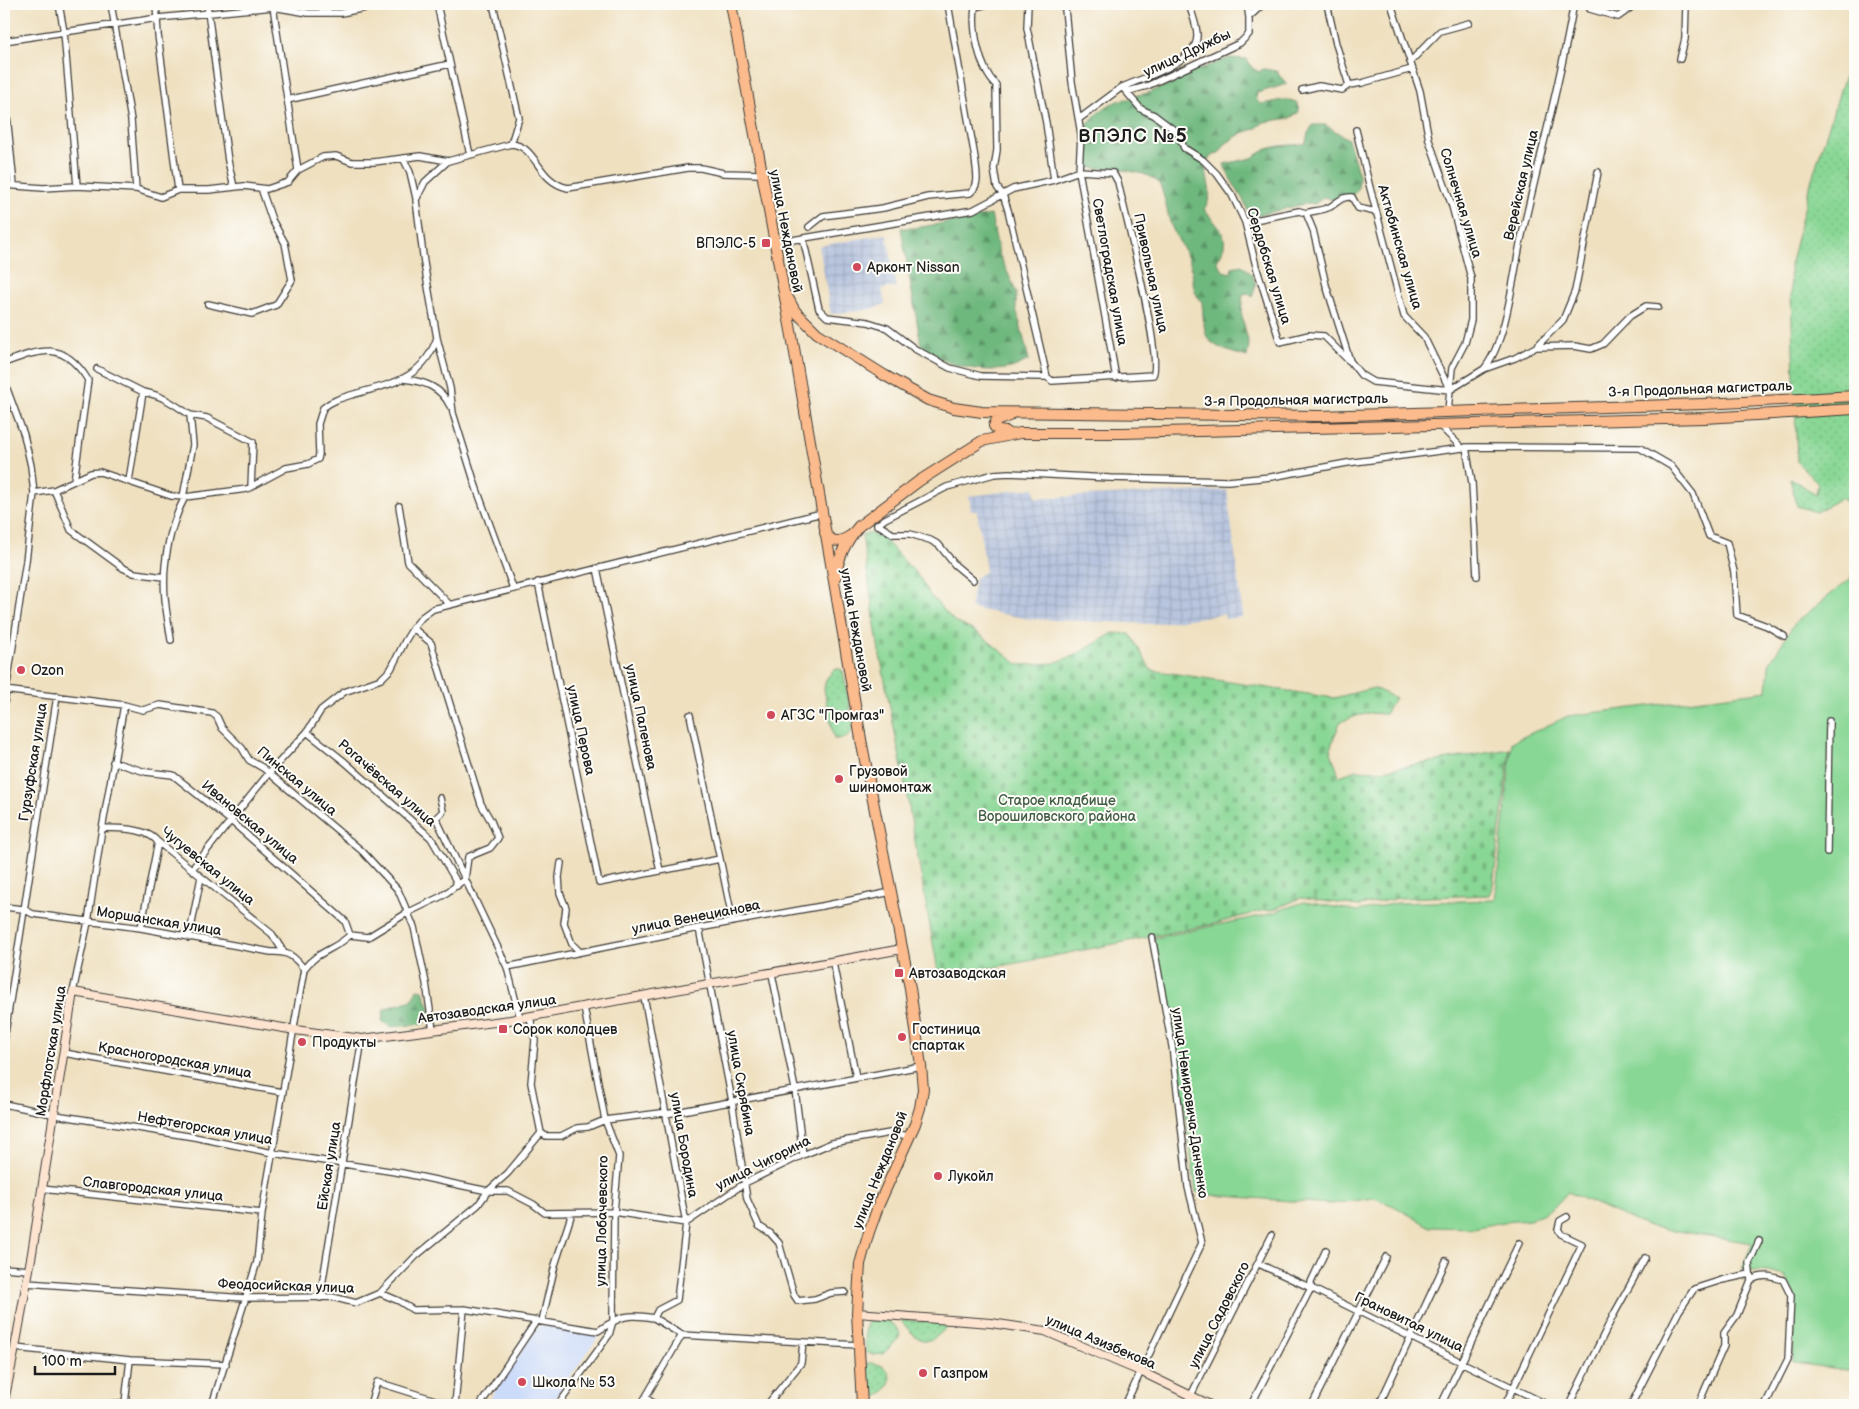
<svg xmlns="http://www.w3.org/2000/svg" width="1859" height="1409" font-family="'Balsamiq Sans',sans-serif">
	<defs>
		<pattern id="industrial-grid" width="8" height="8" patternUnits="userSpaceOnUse" patternTransform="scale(1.25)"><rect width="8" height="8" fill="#b8c5de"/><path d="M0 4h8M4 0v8" fill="none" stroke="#9ea9be"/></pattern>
		<pattern id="grass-dots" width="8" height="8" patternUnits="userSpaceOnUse" patternTransform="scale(1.25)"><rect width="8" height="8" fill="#89d795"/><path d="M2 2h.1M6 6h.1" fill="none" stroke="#76b880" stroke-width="1.8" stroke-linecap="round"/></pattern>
		<pattern id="forest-firs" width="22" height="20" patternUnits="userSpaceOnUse" patternTransform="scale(1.25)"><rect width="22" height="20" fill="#6eb87e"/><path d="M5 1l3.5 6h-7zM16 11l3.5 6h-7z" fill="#5a9566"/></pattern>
		<pattern id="cemetery-stones" width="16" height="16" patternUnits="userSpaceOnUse" patternTransform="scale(1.25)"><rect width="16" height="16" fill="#89d795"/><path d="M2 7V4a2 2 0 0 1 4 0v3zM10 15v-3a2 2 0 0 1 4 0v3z" fill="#76b880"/></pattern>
	</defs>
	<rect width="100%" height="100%" fill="#fdfcf7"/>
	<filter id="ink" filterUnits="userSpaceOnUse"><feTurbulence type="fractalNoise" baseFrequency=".02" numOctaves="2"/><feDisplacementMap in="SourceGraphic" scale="10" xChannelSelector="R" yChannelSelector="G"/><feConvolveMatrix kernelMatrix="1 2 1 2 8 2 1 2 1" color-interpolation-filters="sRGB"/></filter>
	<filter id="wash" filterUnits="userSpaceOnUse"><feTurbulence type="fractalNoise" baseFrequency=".0096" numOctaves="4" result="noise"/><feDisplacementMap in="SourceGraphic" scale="20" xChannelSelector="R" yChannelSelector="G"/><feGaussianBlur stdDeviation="1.12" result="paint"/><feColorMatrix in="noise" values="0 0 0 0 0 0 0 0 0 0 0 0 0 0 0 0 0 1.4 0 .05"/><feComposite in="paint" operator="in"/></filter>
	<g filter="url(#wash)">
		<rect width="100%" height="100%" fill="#efe0c0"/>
		<path fill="#ccdbf9" d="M539,1325l60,11 -49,69h-64z"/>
		<path fill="url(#industrial-grid)" d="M887,234l9,53 -14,2 3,15 -13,5 -41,5 -12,-68z
			M1034,488l2,10 191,-8 16,127 -18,2 -1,-5 -71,10 -124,-5 -59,-11 5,-30 11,-7 -9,-60h-6l-2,-15z"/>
		<path fill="url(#grass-dots)" stroke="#527a58" d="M1855,69v438l-14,-9 -25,14 -19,-6 -7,-28 26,16 2,-11 -21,-21 -7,-196 19,-78 37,-116z
			M835,669h5l3,2 10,53 -1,6 -6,8 -12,1 -10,-50 2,-10z
			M877,1320c10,0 19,4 23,14l-2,5 -15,15 -10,1 -7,-3 -1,-24 3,-6z
			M902,1320l49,3c-22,23 -28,24 -49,-1z
			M867,1363c31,-1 29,30 3,36z"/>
		<path fill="url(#forest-firs)" stroke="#456a4d" d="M1229,58l18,1 5,9 7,4 4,-3 15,2v3l9,10 -30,9 -1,6 5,5c13,-1 25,-8 37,-1l1,9 -9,6 -26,4 -9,7 -13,4 -17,11 -5,8 -11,6 -4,5c1,17 10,31 -1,46 14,19 30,27 13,52l6,10 8,2 1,-6 10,-2c12,11 17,15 10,32l-4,-4 -5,1 -2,18 8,33 -2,12c-12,-4 -37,-9 -41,-23 -3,-9 -3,-23 -4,-32 -11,-10 -8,-23 -11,-36 -3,-12 -15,-28 -20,-41 -4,-11 -7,-37 -14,-44 -10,-11 -52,-13 -67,-13l-4,-2 3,-17 -2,-24c10,-14 28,-27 45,-26l5,-4 11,-2 14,-6 12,-3 6,-8 7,-2 6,-5 9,-1z
			M1313,125h12l23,14 11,36 -1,14 -8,9 -17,2 -9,-3 -9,7 -7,-1 -52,13 -8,-4c-5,-17 -19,-31 -24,-48l28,-6 15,-9 12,-3 25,-2 2,-2 2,-9z
			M991,215l8,39 14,30 3,9v15l13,52c-5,2 -10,5 -15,7 -26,8 -75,-1 -93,-22l-20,-117h14z
			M417,989l6,1 8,22 -2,7 -6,5 -32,3 -9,-6 2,-12 28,-9z"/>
		<path fill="url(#cemetery-stones)" stroke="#527a58" d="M868,533l16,2 1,5 35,38 9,16 25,27 24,12 41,32 35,-2 22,-8 37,-22 17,1 21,36 183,28 40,-10 21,10 -10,16 -20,-1 -25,9 -10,27 9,27 18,-6 20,1 133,-22 -17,136 -4,10 -90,3 -40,8 -58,-8 -29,12h-7l-51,14 -175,35 -100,18 -35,-198 -26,-134 -16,-110z"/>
		<path fill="#89d795" stroke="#527a58" d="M1855,565v806l-62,-8 2,-66 -10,-21 -17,-4 -26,-2 10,-27 -106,-17 -78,-34 -15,16 -23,12 -27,2 -29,6 -44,-1 -36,-21 -20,-8 -43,6 -120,-9 -15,-3 -20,-149 -22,-105 112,-23 38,-13 54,9 39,-8 98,-3 17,-158 56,-26 199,-25 2,-27 25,-40 57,-46z"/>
	</g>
	<g filter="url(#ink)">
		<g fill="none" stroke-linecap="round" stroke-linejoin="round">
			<g stroke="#3c3935" stroke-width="8">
				<path id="street" d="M59,4l5,28 13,154
					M111,4l20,116 5,69
					M156,4l2,31 20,155
					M207,4l21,157 6,26
					M437,4l33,151
					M1028,4l-1,24 19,95 8,57
					M1189,4c3,11 12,30 6,41 -10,20 -54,34 -73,42l19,22 13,6 24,18 6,15 19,12 14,14 15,21 13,27 11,44 24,76 29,-7 15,1 24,24
					M1247,4l2,13
					M1327,4l9,40 13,41
					M1391,4l29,87 9,49 23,66 19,72v42l-6,23 -13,25 -4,43
					M974,5l1,2 13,-3
					M273,6l25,164
					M975,7c-3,23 4,61 21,78l1,65 -3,19 3,18 6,8 5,15 39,167 5,4 101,-6c10,-17 -29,-165 -35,-193l-5,-9 -34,-2 37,207
					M1590,9l28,8 15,-11v-2
					M4,41l154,-23 115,-11 35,6h33l44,-9
					M1680,59l5,-20 1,-35
					M1410,62l30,-31 29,-8
					M4,86l10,99
					M1302,90l17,-4 23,4 7,-5 13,-2 50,-14
					M287,100l163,-36
					M1079,119l43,-32 7,4 18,-5 93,-43 9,-9v-17l14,-13
					M1356,130l13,54 35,132 20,21 25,51
					M511,144c27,2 25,37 57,44l120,-20h13l22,5 38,1
					M403,158l7,14 6,26
					M4,185l39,3 34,-2 59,3 25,8 17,-7h31l35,-4 23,3 21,-7 10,-12 25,-13 13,-1 16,6h22l46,-6 28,5 63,-17 8,-26 -26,-114
					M1306,213c7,-2 18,-3 24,-6 8,-5 12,-11 22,-10l6,11 18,4
					M1245,222l54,-11 7,2 7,17 13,55 24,76 11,14 12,7 77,8 34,-21 31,-11 21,-11 38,-1 17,3 12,-5 27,-28 16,-10 12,1
					M809,227l14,-11 60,-8 45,-11 42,-4c11,-8 6,-22 5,-35l-27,-154
					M803,238l16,71 8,8 41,5 19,6 28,21 35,19 31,8 66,1
					M774,243l199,-33 40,-21 41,-9 25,-9 2,-37 -9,-52 -7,-73 -4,-5
					M208,304l44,10 24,-9 16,-25 -7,-37 -13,-23 -11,-32
					M437,338l13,50 3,25 23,74 37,101
					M1536,347l27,-27 12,-29 23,-119
					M4,363c37,-14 59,-23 84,17l-14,101
					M97,369l46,23 -14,89
					M1484,369c24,-30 29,-96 38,-134 17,-76 38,-151 51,-227l-1,-4
					M403,379c21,2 38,8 47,27
					M4,381l20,54 7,31 3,27 -8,68 -22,143
					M143,392c19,3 31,12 47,23l3,30 -10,52
					M190,415l17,3 46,24 -2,45
					M1439,425l23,23
					M1466,447l6,36 5,93
					M54,490l17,40 52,38 11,5 30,4
					M34,493l20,-3 37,-17 9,-1 71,24 14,1 62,-8 39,-21 22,-4 10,-5 1,-5 -1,-30 5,-16c8,-7 18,-10 28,-13 38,-11 71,-14 86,-57l-13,-75 -8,-63 9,-18 23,-21
					M399,506l9,56 41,42
					M877,524l16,10h17l20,6 9,5 16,20 18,15
					M877,525l8,-6 62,-32 47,-13 15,-1 101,5 118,3 43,-4 76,-14 123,-16 170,1 31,18 22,28 16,42 18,7 7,29 3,43 30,11 17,10
					M597,568l63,303
					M538,582l61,301 121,-24 13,63
					M171,640c-2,-14 -5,-28 -6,-42 -3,-33 4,-71 20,-101
					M4,690l120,15 19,5 17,-5 52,8 5,4 5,11 20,20 7,12 14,8 99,83 36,39 16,37 12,56 7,47
					M690,715l30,144
					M307,732l38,30 86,76 24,41 2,7
					M113,762l33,10 27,3 58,46 114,100 5,14
					M440,798l3,13 -7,7 71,149 13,51
					M102,828c19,1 44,-1 56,14l114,92 11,17
					M1827,852l2,-131
					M561,863l-2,14 1,16 6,15 -2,15 8,21 8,8
					M192,869l77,-96 38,-41 14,-22 23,-18 37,-13 10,-10 14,-28 8,-13 9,-11 11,-8 389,-96
					M4,907l19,2 10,5 108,14 130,24c17,-1 23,4 33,17
					M141,928l17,-86
					M699,928l33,173 15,98 12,27 11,7 9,10 15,52 4,6 17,-2 16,-6 14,-1
					M189,938l12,-61
					M833,963l23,114
					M507,967l192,-39 123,-22 69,-14
					M772,974l23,115 8,66
					M73,992l15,-70 13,-87 23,-130
					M4,1040l53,-344
					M64,1053l218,39
					M4,1104l58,12 132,21 79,16 129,20 86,18h20l25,13 12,9 69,-1 72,11 59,-40 58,-28 29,-12 58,-10 20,3
					M541,1133l5,3h15l16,-8 11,-1 17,-7 56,-7 5,1 255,-48
					M42,1189l220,24
					M1259,1264l52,24 237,117
					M4,1268l25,2
					M1751,1280c12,-6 20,-4 32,0l8,16 -3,63 -23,46
					M26,1283l219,15 87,-1 24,6 24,-10 19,8 14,9 51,-1 134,22c22,-15 30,-18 56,-13l4,-8 19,-10 9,-77 -42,-227
					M380,1293l36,-37 62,-51 10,-14 20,-18 33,-40 -10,-50 4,-43 -5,-23
					M320,1298l42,-259
					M654,1318l28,17 176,10
					M542,1321l13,-56 17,-52
					M15,1348l115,12 96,4
					M646,1398l10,7
					M125,1403l5,-43
					M4,1404l9,1
					M91,1405l34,-2 26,2
					M210,1405h2l45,-143 5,-49 42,-244c13,-18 31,-19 46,-34l18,2 39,-24 35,-17 23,-17 3,-22 22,-9 8,-10 -7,-17 -10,-17 -50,-161 -18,-15
					M370,1405l7,-23 74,23
					M455,1405l9,-96
					M480,1405l57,-85
					M558,1405l51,-70 4,-14 1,-109 5,-56 -14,-36 -21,-113
					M641,1405l41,-70
					M767,1405l34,-42 2,-21
					M1125,1405l77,-162 -14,-56 -16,-141 -20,-109
					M1186,1405l86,-170
					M1251,1405l60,-117v-6l15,-32
					M1312,1405l74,-148
					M1379,1405l67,-144
					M1441,1405l78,-162
					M1505,1405l77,-161 -21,-10 -3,-5 2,-8 7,-4
					M1569,1405l44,-89 32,-58
					M1631,1405l48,-94 15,-22 28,-9 28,-6
					M1698,1405l26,-59v-13l13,-18 14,-35 -2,-17 10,-22"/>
			</g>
			<g stroke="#3c3935" stroke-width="10">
				<path id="secondary" d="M857,1313l134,10 54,8 97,41 68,33
					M4,1401l11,-53 17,-95 41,-261 222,38 67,9 148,-19 392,-71"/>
			</g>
			<g stroke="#3c3935" stroke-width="12">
				<path id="highway" d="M731,4l61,332 70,409 48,243 11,78 2,23 -3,19 -5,16 -36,80 -10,28 -9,32 -3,49 5,92
					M787,296l8,15 22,22 67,42 44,25 26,8 28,4 337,4 385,-12 151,-8
					M1007,432l-9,-1 -4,-5 2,-5 13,-5
					M825,533c7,11 16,9 25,3
					M836,576c2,-19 10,-35 23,-50l60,-45 63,-40 38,-8h103l582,-15 150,-9"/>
			</g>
			<use href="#street" stroke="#fff" stroke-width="5.5"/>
			<use href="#secondary" stroke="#fde4d1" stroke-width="8"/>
			<use href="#highway" stroke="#fbbb8c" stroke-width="10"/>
		</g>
	</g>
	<g fill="#d1495b" stroke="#fdfcf7" stroke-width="2">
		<rect x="761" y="238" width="10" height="10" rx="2.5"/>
		<circle cx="857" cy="267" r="5"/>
		<circle cx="21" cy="670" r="5"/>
		<circle cx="771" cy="715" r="5"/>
		<circle cx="839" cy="779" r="5"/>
		<rect x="894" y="968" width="10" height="10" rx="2.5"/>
		<rect x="498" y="1024" width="10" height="10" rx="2.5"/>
		<circle cx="902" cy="1037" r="5"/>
		<circle cx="302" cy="1042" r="5"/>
		<circle cx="938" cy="1176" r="5"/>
		<circle cx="923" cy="1373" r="5"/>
		<circle cx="522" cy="1382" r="5"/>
	</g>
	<g text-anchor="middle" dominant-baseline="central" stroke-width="4" stroke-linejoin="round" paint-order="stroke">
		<g font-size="14" fill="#1c1c1c" stroke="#fdfcf7">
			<text transform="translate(1187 53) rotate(-25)">улица Дружбы</text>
			<text transform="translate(1521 185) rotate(-77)">Верейская улица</text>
			<text transform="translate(1461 203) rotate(73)">Солнечная улица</text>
			<text transform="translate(786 231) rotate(79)">улица Неждановой</text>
			<text transform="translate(1400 247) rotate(74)">Актюбинская улица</text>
			<text transform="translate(1269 266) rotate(73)">Сердобская улица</text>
			<text transform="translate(1110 272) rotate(80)">Светлоградская улица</text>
			<text transform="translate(1151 273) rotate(78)">Привольная улица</text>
			<text transform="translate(1700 389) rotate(-2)">3-я Продольная магистраль</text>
			<text transform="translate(1296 400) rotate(-1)">3-я Продольная магистраль</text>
			<text transform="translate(856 630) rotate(80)">улица Неждановой</text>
			<text transform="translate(641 717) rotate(78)">улица Паленова</text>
			<text transform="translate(581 730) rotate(78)">улица Перова</text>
			<text transform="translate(33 762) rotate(-81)">Гурзуфская улица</text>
			<text transform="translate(297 781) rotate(40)">Пинская улица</text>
			<text transform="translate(387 783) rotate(41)">Рогачёвская улица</text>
			<text transform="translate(250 822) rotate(40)">Ивановская улица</text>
			<text transform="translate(208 866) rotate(39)">Чугуевская улица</text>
			<text transform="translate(696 917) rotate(-11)">улица Венецианова</text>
			<text transform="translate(159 921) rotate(9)">Моршанская улица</text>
			<text transform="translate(487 1009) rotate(-8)">Автозаводская улица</text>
			<text transform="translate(51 1051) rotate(-81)">Морфлотская улица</text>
			<text transform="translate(175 1060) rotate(10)">Красногородская улица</text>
			<text transform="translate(741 1083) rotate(80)">улица Скрябина</text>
			<text transform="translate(1190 1103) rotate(82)">улица Немировича-Данченко</text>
			<text transform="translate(205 1128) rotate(10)">Нефтегорская улица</text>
			<text transform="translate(684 1145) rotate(80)">улица Бородина</text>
			<text transform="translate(763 1163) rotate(-27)">улица Чигорина</text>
			<text transform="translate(329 1166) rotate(-81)">Ейская улица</text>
			<text transform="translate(880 1170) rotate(-68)">улица Неждановой</text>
			<text transform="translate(153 1189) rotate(6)">Славгородская улица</text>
			<text transform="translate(602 1221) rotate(-89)">улица Лобачевского</text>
			<text transform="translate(286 1286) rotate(2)">Феодосийская улица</text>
			<text transform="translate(1219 1315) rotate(-63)">улица Садовского</text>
			<text transform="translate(1409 1322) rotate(26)">Грановитая улица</text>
			<text transform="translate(1101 1342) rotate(23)">улица Азизбекова</text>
		</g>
		<g font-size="14" fill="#1c1c1c" stroke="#fdfcf7" text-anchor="start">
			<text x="756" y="243" text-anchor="end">ВПЭЛС-5</text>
			<text x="867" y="267">Арконт Nissan</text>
			<text x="31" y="670">Ozon</text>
			<text x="781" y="715">АГЗС "Промгаз"</text>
			<text x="849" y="771">Грузовой<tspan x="849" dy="16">шиномонтаж</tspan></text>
			<text x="909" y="973">Автозаводская</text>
			<text x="513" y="1029">Сорок колодцев</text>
			<text x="912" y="1029">Гостиница<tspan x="912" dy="16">спартак</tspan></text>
			<text x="312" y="1042">Продукты</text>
			<text x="948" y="1176">Лукойл</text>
			<text x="933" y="1373">Газпром</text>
			<text x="532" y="1382">Школа № 53</text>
		</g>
		<g font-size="14" fill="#425d46" stroke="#fdfcf7">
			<text x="1057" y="800">Старое кладбище<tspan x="1057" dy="16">Ворошиловского района</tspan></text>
		</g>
		<g font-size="19" font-weight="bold" letter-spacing="1" fill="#1c1c1c" stroke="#fdfcf7">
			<text x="1133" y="136">ВПЭЛС №5</text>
		</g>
	</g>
	<rect width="1859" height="1409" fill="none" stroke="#fdfcf7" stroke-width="20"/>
	<path d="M35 1366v8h80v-8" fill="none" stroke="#1c1c1c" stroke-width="2.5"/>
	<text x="42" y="1366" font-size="15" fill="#1c1c1c" stroke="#fdfcf7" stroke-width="4" paint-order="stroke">100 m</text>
</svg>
